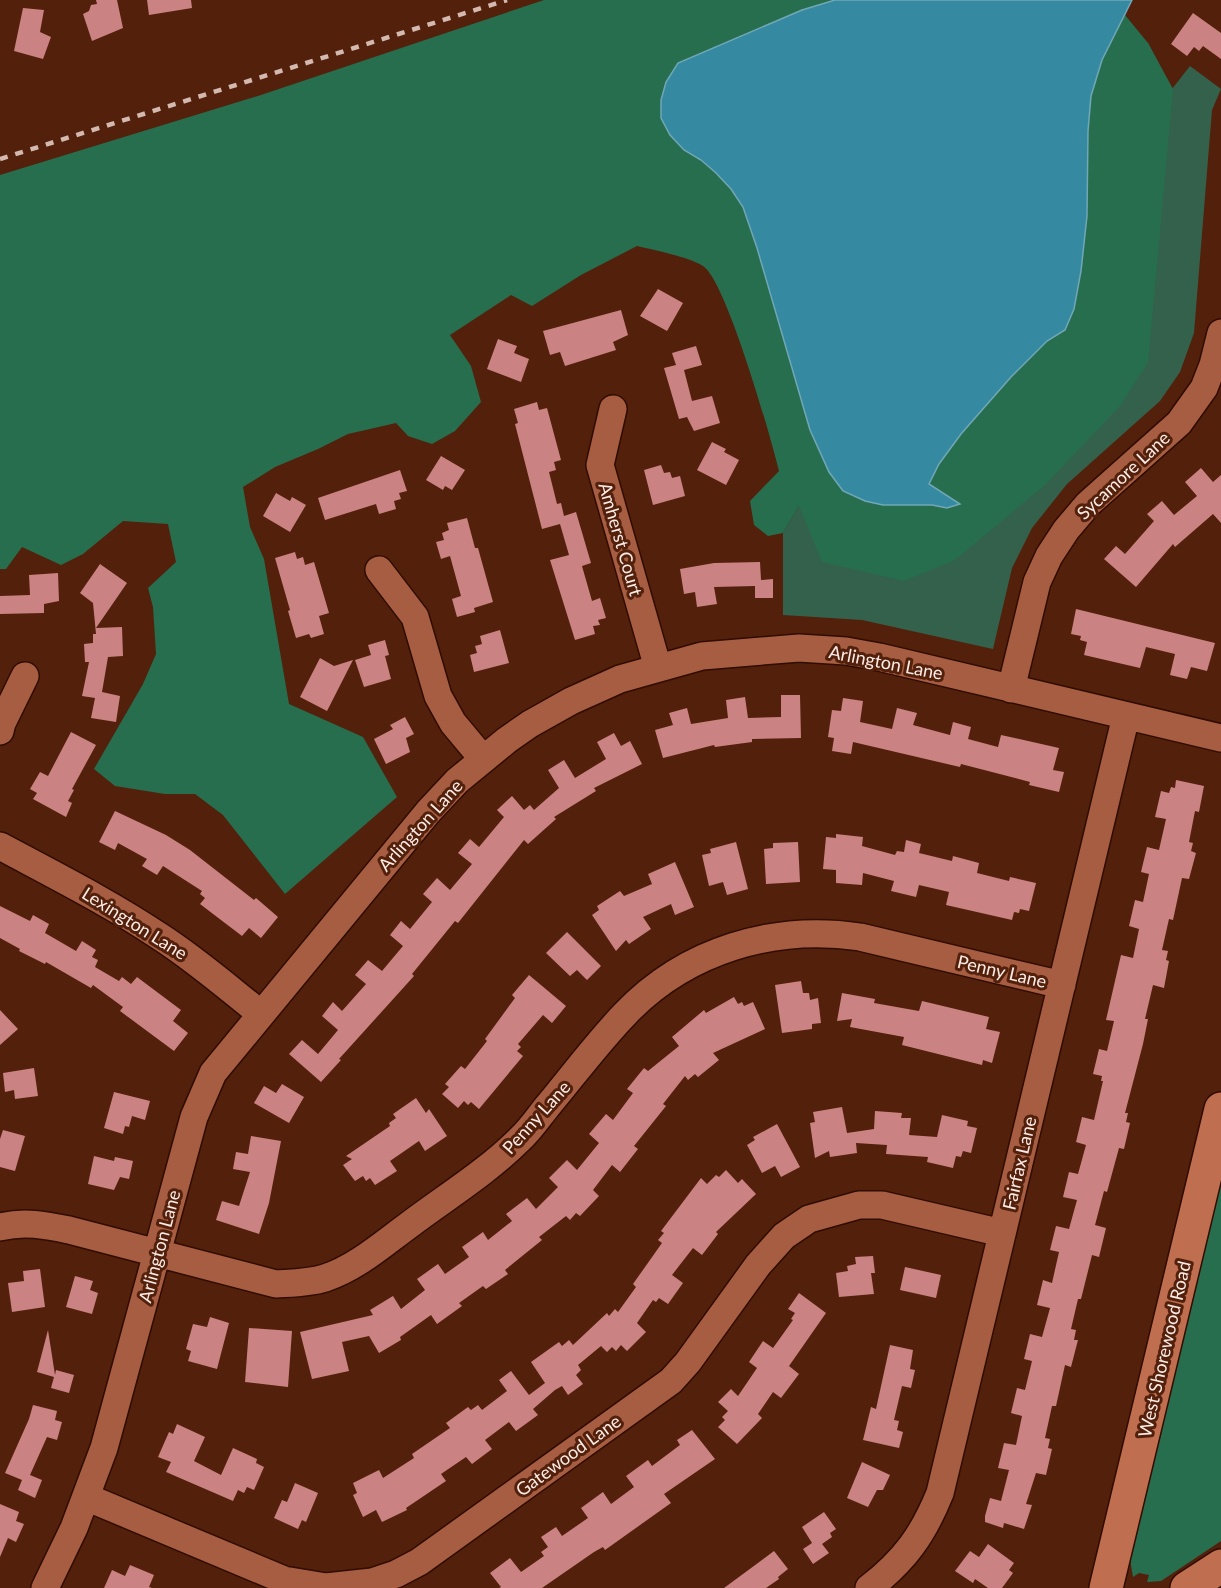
<svg xmlns="http://www.w3.org/2000/svg" width="1221" height="1588" font-family="Lato,sans-serif">
	<rect width="100%" height="100%" fill="#53200b"/>
	<path fill="#34614b" d="M1148,43l24,46 18,-23 31,23 -9,21 -18,223 -14,39 -20,29 -93,83 -35,44 -20,40 -19,81 -131,-29 -79,-5v-82l16,-27z"/>
	<path fill="#276e4e" d="M544,0h587l-6,15 23,28 25,46 -25,273 -28,44 -74,78 -91,76 -51,21 -82,-19 -23,-56 -16,27 -15,3 -14,-11 -4,-24 29,-30c-8,-33 -53,-191 -76,-205 -14,-9 -49,-16 -66,-20l-56,29 -49,31 -21,-11 -61,40 21,31 10,36 -26,29 -23,13 -24,-8 -12,-13 -48,11 -30,15 -43,18 -32,20 7,40 14,32 25,145 74,33 34,60 -112,97 -62,-79 -28,-21h-30l-50,-8 -21,-17 49,-85 13,-30 -3,-47 -5,-19 28,-26 -8,-38 -45,-3 -40,33 -22,11 -39,-18 -16,22h-6v-394l261,-80z
		M1221,1175v366l-60,40 -14,1 2,-7 -10,-2 -6,4 -3,-18 3,-19z"/>
	<path fill="#358aa2" stroke="#71a7b6" stroke-width="1.5" d="M835,0h297l-30,60 -11,36 -3,35 -1,85 -6,55 -7,38 -9,21 -18,11 -36,36 -50,57 -22,30 -10,20 31,20 -13,4 -15,-3h-49l-18,-4 -22,-10 -14,-19 -19,-42 -53,-182 -14,-41 -12,-18 -15,-16 -15,-13 -17,-10 -14,-15 -9,-17v-18l5,-18 12,-19 124,-53z"/>
	<path fill="#ca8382" d="M96,0h21l6,28 -31,13 -9,-27 6,-3 2,-6 6,-1z
		M147,0h44l1,8 -43,7z
		M23,8l21,2 -4,22 11,5 -8,22 -29,-8z
		M1193,13l28,20v26l-18,-13 -4,5 -5,-4 -7,9 -16,-12z
		M658,289l25,14 -16,28 -27,-15z
		M621,310l7,25 -15,7 3,8 -51,16 -5,-14 -10,3 -7,-24z
		M498,339l19,7 -3,7 15,6 -8,23 -34,-13z
		M696,346l6,19 -18,5 8,31 20,-5 8,27 -26,8 -7,-14 -8,2 -15,-51 12,-3 -4,-12z
		M537,402l2,8 8,-2 14,52 -7,2 2,8 -7,2 8,32 4,-1 3,13 12,-4 15,51 -9,3 10,35 8,-3 6,20 -8,2 2,5 -7,1 2,8 -20,6 -25,-80 19,-5 -9,-31 -18,5 -27,-105 3,-1 -4,-14z
		M712,442l14,7 -2,3 15,8 -13,25 -29,-15z
		M441,456l24,14 -13,20 -7,-4 -2,4 -17,-10z
		M661,465l3,8 6,-1 2,6 8,-2 5,20 -32,9 -9,-35z
		M1201,468l12,14 8,-7v48l-8,-9 -38,33 -2,-3 -37,43 -32,-28 12,-13 9,8 29,-33 -7,-7 15,-13 12,14 23,-19 -12,-14z
		M400,470l7,21 -8,2 2,6 -7,2 2,8 -17,5 -3,-10 -51,16 -7,-22z
		M276,493l14,8 2,-4 14,8 -16,27 -27,-16z
		M467,518l8,30h3l15,54 -19,6 1,4 -18,5 -5,-18 9,-3 -11,-40 -9,3 -5,-17 8,-2 -2,-7 7,-3 -2,-7z
		M295,552l2,7 6,-2 2,8 9,-3 15,51 -10,3 5,18 -13,4 -2,-4 -13,4 -8,-27 2,-1 -15,-52z
		M760,562l1,18 12,-1v19h-18v-12l-41,1 3,17 -20,3 -2,-15 -11,2 -4,-25 34,-6z
		M100,564l27,19 -31,45 26,-1 1,29 -15,1 -6,35 18,4 -4,26 -25,-4 4,-20 -13,-2 7,-34h-4l-1,-18 9,-1v-9h3l-3,-31 -13,-10z
		M58,573l1,28 -15,3v9l-44,1v-18l30,-1 -1,-20z
		M1076,609l139,34 -8,28 -16,-4 -4,12 -17,-4 5,-21 -29,-7 -6,21 -56,-13 3,-13 -7,-2 1,-4 -10,-2z
		M500,630l9,33 -35,9 -4,-17 7,-2 -2,-7 7,-2 -2,-8z
		M385,640l4,15 -4,1 6,23 -27,8 -9,-27 16,-5 -3,-10z
		M320,658l14,8 19,-6 -26,51 -27,-14z
		M781,695h19l1,43 -49,1v3l-37,5 -1,-2 -51,13 -8,-28 18,-5 -4,-12 18,-5 4,16 37,-6 -2,-18 19,-3 3,21 33,-1z
		M843,698l20,3 -3,21 32,7 5,-21 20,5 -4,12 37,10 3,-13 18,5 -3,12 30,8 3,-12 58,13 -6,22 11,2 -5,20 -30,-7 1,-3 -69,-18 -1,3 -107,-25 -2,12 -19,-3 2,-13 -6,-1 4,-27 9,1z
		M405,717l9,17 -8,4 4,14 -24,12 -12,-25 19,-10 -3,-4z
		M71,732l25,13 -24,44 2,1 -6,11 4,2 -6,14 -33,-18 4,-6 -7,-4 10,-17 8,4z
		M614,733l7,13 9,-5 12,23 -48,24 2,3 -42,26 2,2 -28,25 -4,-4 -66,83 -3,-2 -43,53 2,2 -75,83 2,1 -20,22 -32,-28 13,-14 16,14 20,-24 -16,-14 11,-14 9,9 24,-27 -11,-9 13,-15 14,11 21,-25 -13,-11 11,-14 9,8 22,-27 -9,-8 14,-16 13,12 22,-26 -14,-11 12,-14 9,8 25,-30 -7,-7 15,-14 12,14 6,-5 4,5 25,-22 -11,-18 16,-10 11,18 31,-19 -9,-17z
		M1176,780l28,6 -5,26 -4,-1 -6,31 4,1 -2,8 5,2 -7,26 -7,-1 -9,42 -4,-1 -7,31 6,1 -2,9 3,1 -5,27 -11,-3 -8,34h3l-5,25 -18,69h3l-2,9 4,1 -6,26 -5,-1 -12,44 -3,-1 -9,34 11,3 -7,29 -7,-2 -11,44h-3l-7,30 5,1 -2,10h4l-7,27 -6,-2 -9,41h-4l-7,32 5,1 -2,9 4,1 -6,26 -10,-2 -10,31 6,1 -8,24 -20,-6 -1,5 -18,-6v-6l5,-18 11,3 8,-31 -11,-2 6,-25 12,2 6,-29 -11,-3 6,-25 8,2 7,-29 -8,-2 6,-25 12,3 8,-29 -13,-3 6,-25 9,3 7,-31 -9,-2 6,-24 13,3 8,-29 -14,-3 6,-25 9,2 8,-29 -10,-3 6,-25 12,3 9,-39h-2l1,-5 -9,-2 6,-25 8,2 7,-30 -8,-1 15,-65 12,3 6,-29 -10,-3 6,-26 8,2 6,-28 -8,-2 6,-25 12,3 7,-31 -11,-2 6,-26 8,2 2,-6 4,1z
		M115,811l51,24 24,15 64,50 2,-2 22,19 -17,21 -12,-10 -7,8 -42,-32 5,-6 -5,-4 2,-3 -39,-25 -6,9 -15,-9 5,-7 -29,-16 -3,7 -16,-8z
		M836,834l27,3 -1,9 33,9 2,-4 7,1 2,-12 15,4 -2,9 33,8 1,-5 26,7 -2,10 32,8 1,-4 26,6 -7,28 -9,-2 -1,4 -5,-1 -2,8 -66,-15 3,-13 -30,-7 -3,12 -25,-6 3,-10 -31,-8 -1,12 -26,-2v-13l-13,-1 3,-32 10,1z
		M736,842l12,47 -21,6 -4,-13 -14,4 -7,-31 9,-2 -1,-4z
		M798,842l2,40 -34,2 -2,-35 9,-1v-5z
		M675,862l19,45 -19,8 -4,-11 -28,13 8,12 -22,15 -3,-4 -10,11 -24,-36 7,-5 -2,-4 23,-15 4,5 28,-12 -4,-10z
		M0,906l30,15 3,-6 16,9 -4,9 31,18 6,-10 14,9 -4,7 6,3 -3,7 24,14 3,-4 9,7 6,-7 44,33 -8,11 15,12 -14,18 -54,-40 3,-4 -30,-22 -2,3 -45,-26 -1,2 -26,-13 1,-2 -20,-11z
		M567,932l34,34 -14,14 -10,-10 -7,6 -24,-23z
		M529,975l37,31 -14,17 -9,-8 -25,29 3,3 -4,4 6,5 -44,53 -8,-7 -3,3 -4,-4 -6,7 -16,-14 7,-7 -4,-3 16,-18 4,3 22,-28 -2,-2 30,-41 -3,-3z
		M801,981l2,12h6l1,7 8,-2 3,25 -9,1v5l-30,4 -7,-48z
		M842,993l33,6 -1,4 45,8 3,-10 67,16 -3,12 14,3 -8,31 -9,-3 -1,5 -80,-20 2,-8 -54,-10 2,-8 -15,2z
		M734,997l4,7 4,-2 2,4 9,-4 12,27 -52,24 6,7 -21,17 -3,-3 -7,6 -3,-4 -22,28 3,2 -32,40 4,3 -18,23 -8,-7 -19,25 6,6 -19,20 -4,-3 -6,7 -4,-4 -27,21 3,3 -37,30 3,4 -22,15 -3,-3 -24,17 3,3 -25,18 -6,-9 -31,22 1,3 -22,13 -10,-17 -27,6 7,29 -37,8 -12,-47 73,-17 -3,-5 23,-14 8,13 24,-19 -8,-11 21,-15 7,10 24,-17 -7,-10 21,-15 5,8 24,-19 -6,-7 21,-16 9,11 22,-22 -9,-9 18,-18 10,10 22,-27 -10,-9 17,-20 7,6 20,-27 -6,-4 17,-21 4,3 31,-25 -7,-9 32,-27 2,3z
		M0,1010l18,19 -18,16z
		M34,1068l4,28 -23,3 -1,-9 -9,2 -2,-19z
		M282,1084l22,13 -15,26 -35,-20 10,-17 12,7z
		M114,1092l36,9 -5,19 -13,-4 -3,11 -4,-1 -2,8 -19,-6z
		M416,1098l10,15 3,-4 18,27 -22,15 -6,-10 -29,20 7,10 -22,14 -5,-7 -4,3 -3,-5 -8,5 -12,-16 9,-6 -6,-3 44,-30 -1,-3 7,-5 -3,-4z
		M842,1107l5,26 27,-4 1,-18 27,2 -1,5h10l-2,17 28,2 5,-22 26,6 -1,5 10,2 -6,25 -8,-2 -2,6 -5,-1 -3,12 -26,-6 1,-5 -42,-3 1,-9 -31,-2 1,10 -27,4 -1,-6 -14,7 -5,-35 5,-1 -2,-10z
		M777,1124l23,43 -19,10 -6,-11 -13,7 -15,-28 8,-5 -2,-3z
		M3,1130l22,6 -10,35 -15,-4v-28z
		M251,1136l30,5 -12,62 -10,31 -43,-14 6,-19 17,5 11,-34 -17,-3 3,-17 12,2z
		M94,1156l20,5 1,-4 18,4 -4,18 -9,-2 -6,13 -26,-6z
		M726,1170l12,13 4,-4 14,15 -40,38 2,2 -16,21 -9,-7 -21,27 11,8 -15,21 -9,-6 -3,4 -3,-2 -16,23 9,9 -19,19 -6,-6 -5,6 -4,-4 -5,5 -6,-6 -23,19 3,5 -5,5 7,9 -15,11 -6,-9 -7,4 -22,19 5,6 -22,16 -7,-9 -24,18 7,9 -20,15 -6,-7 -25,17 5,7 -40,27 1,2 -25,12 -6,-12 -13,7 -10,-22 4,-2 -4,-10 26,-13 4,8 31,-20 -2,-4 38,-26 -4,-5 22,-16 3,3 7,-5 4,5 25,-19 -8,-11 12,-9 18,24 16,-12 -14,-21 28,-20 3,4 7,-6 4,5 34,-32 2,3 6,-7 3,3 18,-25 -3,-3 29,-41 -4,-3 6,-7 -3,-2 40,-53 6,6 9,-9 3,2z
		M873,1256l2,17h-4l3,21 -35,3 -3,-24 12,-2 -1,-5 9,-2 -1,-7z
		M905,1267l36,8 -5,23 -36,-8z
		M40,1269l5,38 -33,5 -4,-29 16,-2 -1,-10z
		M75,1276l18,5 -3,9 8,3 -6,21 -26,-7z
		M799,1293l27,20 -37,53 10,8 -18,24 -8,-6 -15,22 4,4 -25,26 -19,-17 7,-7 -3,-3 6,-6 -10,-9 13,-13 7,7 19,-28 -8,-6 14,-21 10,7 20,-28 -2,-1 4,-6 -7,-4z
		M210,1317l19,6 -12,46 -29,-8 3,-10 -5,-2 7,-25 14,3z
		M249,1328l43,3 -4,56 -43,-5z
		M48,1330l7,45 1,-5 18,5 -5,18 -18,-5 3,-11 -17,-5z
		M890,1345l23,5 -3,19 5,1 -4,18 -9,-2 -8,34 5,1 -2,9 6,2 -4,16 -36,-8 8,-33 5,2z
		M33,1405l24,6 -2,9 7,2 -5,18 -10,-3 -17,38 12,5 -7,18 -17,-8 4,-10 -17,-7 24,-54z
		M177,1424l28,13 -11,24 27,14 12,-27 24,11 -1,4 8,4 -10,23 -7,-3 -3,6 -6,-3 -5,11 -67,-29 5,-10 -13,-5 11,-25 4,2z
		M692,1430l23,29 -51,35 7,9 -66,47 -2,-3 -9,5 -52,36h-43l2,-1 -11,-14 20,-15 11,14 23,-16 -3,-4 7,-5 -7,-10 15,-10 6,9 26,-18 -7,-10 22,-16 8,12 23,-17 -8,-11 22,-16 4,6 28,-21 -3,-5z
		M862,1462l28,13 -7,15h-6l-9,17 -21,-9z
		M295,1483l23,10 -12,29 -4,-2 -4,9 -24,-11 8,-18 5,2z
		M0,1504l19,8 -3,9 8,3 -8,18 -8,-4 -8,19z
		M824,1512l12,17 -6,4 2,4 -10,7 7,9 -16,11 -10,-15 9,-6 -10,-16z
		M988,1544l26,19 -5,7 4,3 -11,15h-14l-13,-9 -2,4 -18,-12 15,-20 9,6z
		M774,1551l14,18 -10,8 1,2 -13,9h-42z
		M130,1565l24,10 -5,12 3,1h-48l8,-18 13,6z"/>
	<g fill="none" stroke-linecap="round" stroke-linejoin="round">
		<g stroke="#300c01" stroke-width="30">
			<path id="minor" d="M613,409l-13,56 58,203
				M379,570l36,47 23,79 15,27 30,36
				M1011,689l26,-107 12,-26 17,-26 22,-26 91,-81 25,-35 9,-23 8,-32
				M0,731l2,-8 23,-47
				M0,846c54,29 108,56 159,90 36,23 68,51 102,78
				M0,1227c24,-6 45,-2 69,3l207,54c16,-1 33,-1 49,-6 31,-10 58,-34 84,-53 37,-28 78,-53 111,-86 10,-9 18,-21 26,-31 26,-31 51,-65 79,-94 61,-64 149,-90 235,-77l202,48
				M86,1497l198,83 42,7 46,-5 24,-8 23,-12 252,-181 17,-19 70,-97 26,-29 25,-17 50,-14h23l120,28
				M45,1588l29,-60 30,-80 90,-331 19,-44 215,-261 29,-31 50,-41 23,-16 41,-23 49,-22 82,-23 97,-8 47,3 33,6 342,81
				M869,1588c36,-28 54,-53 71,-95l186,-777"/>
		</g>
		<g stroke="#300c01" stroke-width="36">
			<path id="major" d="M1106,1588l115,-479
				M1187,1588l34,-22"/>
		</g>
		<use href="#minor" stroke="#a65d42" stroke-width="27"/>
		<use href="#major" stroke="#c06e50" stroke-width="33"/>
		<path stroke="#d3b9af" stroke-width="4.5" stroke-dasharray="8 8" stroke-linecap="butt" d="M0,159l507,-159"/>
	</g>
	<g text-anchor="middle" dominant-baseline="central" stroke-width="6" stroke-linejoin="round" paint-order="stroke">
		<g font-size="18" fill="#fdebe5" stroke="#53200b">
			<text transform="translate(1123 475) rotate(-43)">Sycamore Lane</text>
			<text transform="translate(621 539) rotate(74)">Amherst Court</text>
			<text transform="translate(886 662) rotate(11)">Arlington Lane</text>
			<text transform="translate(420 825) rotate(-48)">Arlington Lane</text>
			<text transform="translate(135 923) rotate(32)">Lexington Lane</text>
			<text transform="translate(1002 971) rotate(13)">Penny Lane</text>
			<text transform="translate(536 1117) rotate(-48)">Penny Lane</text>
			<text transform="translate(1019 1163) rotate(-77)">Fairfax Lane</text>
			<text transform="translate(159 1246) rotate(-75)">Arlington Lane</text>
			<text transform="translate(1164 1349) rotate(-77)">West Shorewood Road</text>
			<text transform="translate(568 1455) rotate(-36)">Gatewood Lane</text>
		</g>
	</g>
</svg>
